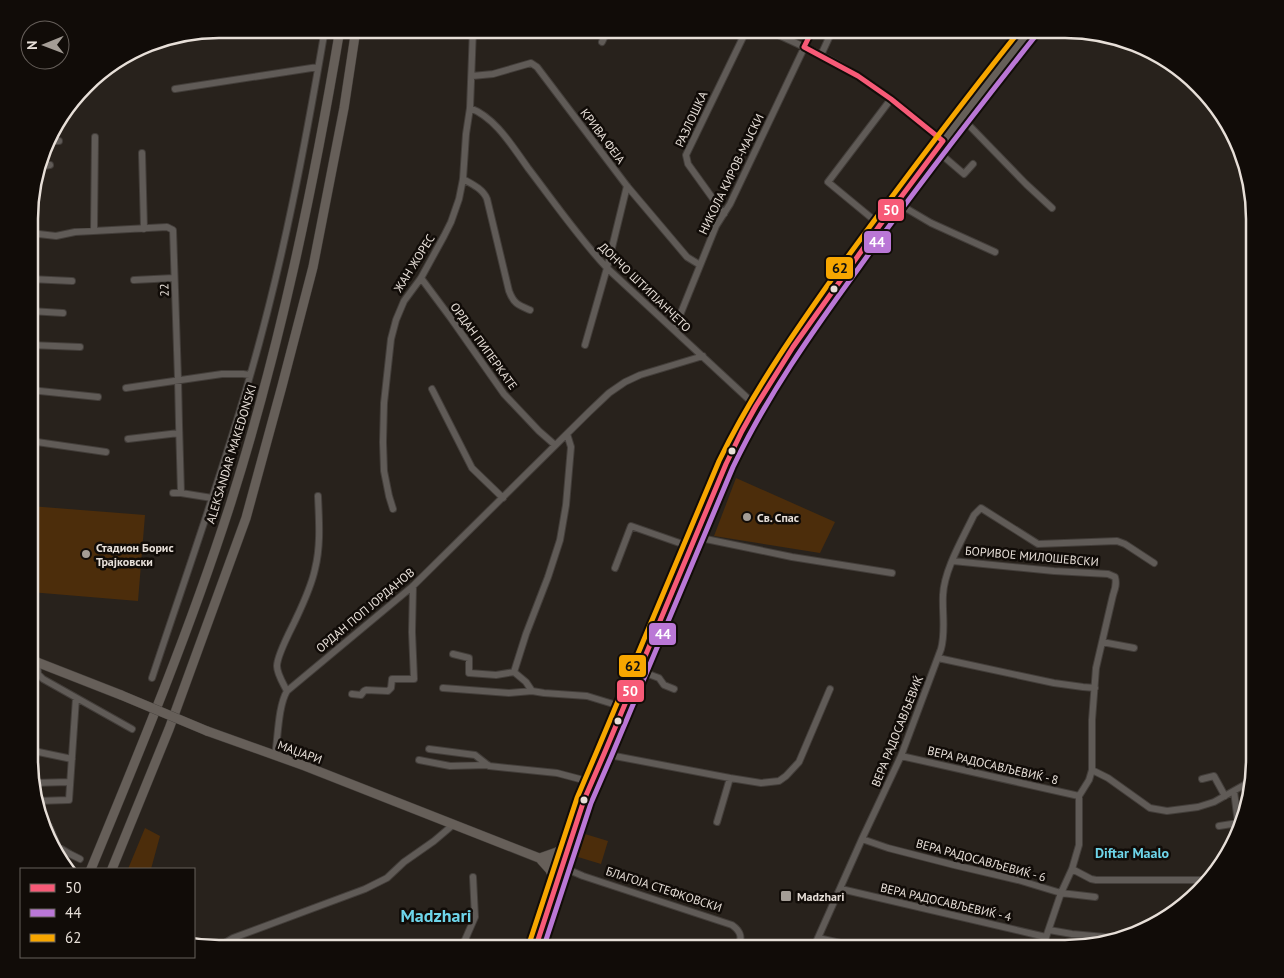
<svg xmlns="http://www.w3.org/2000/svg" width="1284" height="978" font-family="'PT Sans',sans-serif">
	<rect width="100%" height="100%" fill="#28221c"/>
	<path fill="#4c2d0b" d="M736,478l99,44 -15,31 -106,-17z
		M30,506l115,9 -7,86 -108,-9z
		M145,828l15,8 -9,33h-23z
		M585,834l23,7 -7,23 -23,-7z"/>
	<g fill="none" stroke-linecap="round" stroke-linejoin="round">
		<g stroke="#433e3a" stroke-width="8">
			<path id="street" d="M765,29c31,14 63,28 92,47 31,18 58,43 86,65
				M997,29l25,11
				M602,42l6,-13
				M821,55l12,-26
				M472,76l21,-2 38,-11 6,4 90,119 60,71 13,8
				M175,89l143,-22
				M470,108c26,10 42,38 58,60 26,34 50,69 79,100l149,138
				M961,117l65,67 26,24
				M48,141h11
				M936,150l28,24 9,-10
				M142,153l2,76
				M39,167l11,-2
				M463,179c9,5 20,10 24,20l22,92c5,13 9,14 21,19
				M897,203l34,20 64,29
				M724,214l-36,-50 -2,-9 61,-126
				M880,225l-52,-43 63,-83
				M94,231l1,-94
				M30,233l26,3 19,-4 92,-5 6,3 5,149 1,45 2,69h-8
				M421,278l29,39 54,77 35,37 16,14
				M30,279l42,2
				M134,280l40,-2
				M30,311l33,2
				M674,330l42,-104 14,-22 83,-175
				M30,345l50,2
				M585,345l22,-77 20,-82
				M126,388l96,-14h21l7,1
				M432,389l40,79 31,30
				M30,390l68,7
				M128,439l51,-6
				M30,441l76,11
				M181,493l31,5
				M393,509l-4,-13 -5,-25 -1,-29 1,-39 7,-64 5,-19 8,-19 17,-23 23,-42 7,-14 8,-23 4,-20 3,-45 4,-26 3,-79
				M696,537l96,20 100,16
				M953,561l101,10 54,3 7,3c2,7 0,12 -2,18l-17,73 -4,52v50l-3,10 -10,16v49l-7,24 -11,24 -19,56
				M615,568l16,-42 60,21
				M1102,642l32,6
				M453,654l16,4v15l27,2 18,-3 12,10 6,9
				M938,658l116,25 29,4 12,1
				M37,661l1,13 5,5 89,50
				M640,671l19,7 5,7 10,4
				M514,672l12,-38 22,-57 12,-37 6,-35 5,-58 -4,-13
				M152,678c33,-100 69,-200 98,-302 33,-114 55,-230 75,-347
				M443,688l66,5 23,-2 12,2 43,3 36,11
				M287,691c-4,-8 -10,-17 -10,-25 0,-10 12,-33 17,-43 8,-17 17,-35 21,-54 6,-24 4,-48 3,-73
				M352,694l9,1 3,-4 2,-1 22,1 3,-3 1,-9h22l-2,-47 1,-46
				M429,749l46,6 14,11 68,7 34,9
				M29,750l43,9
				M604,754l126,24 31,5 18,-2 7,-5 13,-14 31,-73
				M275,756c3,-18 3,-50 12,-65l126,-105 176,-174 20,-19 16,-11 15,-7 63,-19
				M901,756l178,40
				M419,760l31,6 38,-1
				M1092,770l16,8 42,30 17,3 31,-4 16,-5 39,-22
				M1202,779l12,-3 11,20
				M32,783l38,-1
				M37,801l32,-1 7,-102
				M717,822l13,-44
				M43,823l6,3 9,21 12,7 10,5
				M1219,826l19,-3 -4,-32
				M862,839l26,9 66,17 64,15 43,13 34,4
				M562,867l21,9 149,49c10,7 10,13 6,24
				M1072,869l19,10 5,1h108
				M841,889l205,48
				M1049,930l23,4 44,4
				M818,938l49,11
				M215,949l18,-11 132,-49 22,-11 17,-16 30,-21 20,-17
				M461,949l14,-32 -2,-40
				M813,949l49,-110 39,-83 40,-107c5,-18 1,-36 2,-54 1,-25 20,-57 31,-80l7,-7 57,36 79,-3 8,3 29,19"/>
		</g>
		<g stroke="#433e3a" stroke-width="10">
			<path id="secondary" d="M29,659l92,36
				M207,731l98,35 257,101
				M540,858l17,-6 12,-7
				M541,860l9,10 6,15
				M91,869c50,-121 100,-242 140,-367 49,-155 82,-313 109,-473
				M112,869l57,-140 77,-211 36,-132 31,-119 31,-159 12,-79
				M535,949l34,-104 15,-45 7,-18 13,-28 122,-290 16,-33 14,-25 52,-81 72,-100 81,-108 70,-88"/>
		</g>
		<use href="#street" stroke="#605b57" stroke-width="6"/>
		<use href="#secondary" stroke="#665f59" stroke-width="9"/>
		<g stroke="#433e3a" stroke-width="10" stroke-linecap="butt">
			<path id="secondary-bridge" d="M121,695l86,36"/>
		</g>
		<use href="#secondary-bridge" stroke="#665f59" stroke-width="9"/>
		<g stroke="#110c08" stroke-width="9">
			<path id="bus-1" d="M535,949l49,-149 20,-46 122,-290 16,-33 14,-25 37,-59 87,-122 63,-84 -52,-42 -33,-23 -54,-29 9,-18"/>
		</g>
		<g stroke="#110c08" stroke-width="9">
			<path id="bus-2" d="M543,949l48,-146 20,-46 122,-290c34,-71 79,-135 125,-198 57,-80 118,-158 179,-235"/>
		</g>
		<g stroke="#110c08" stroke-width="9">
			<path id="bus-3" d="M528,947l49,-149 20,-47 122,-290c35,-72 81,-137 127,-202 57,-78 115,-155 175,-230"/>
		</g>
		<use href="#bus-1" stroke="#f75a77" stroke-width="5"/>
		<use href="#bus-2" stroke="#ba77d6" stroke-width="5"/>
		<use href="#bus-3" stroke="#f7a600" stroke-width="5"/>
	</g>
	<g fill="#e7dfd8" stroke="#110c08" stroke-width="2">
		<circle cx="834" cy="289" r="4.5"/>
		<circle cx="732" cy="451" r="4.5"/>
		<circle cx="618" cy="721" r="4.5"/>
		<circle cx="584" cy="800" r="4.5"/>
	</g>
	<g fill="#a49d96" stroke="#110c08" stroke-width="2">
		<circle cx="747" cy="517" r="5"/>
		<circle cx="86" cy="554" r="5"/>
		<rect x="780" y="890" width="12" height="12" rx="2.5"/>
	</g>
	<g text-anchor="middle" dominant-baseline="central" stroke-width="5" stroke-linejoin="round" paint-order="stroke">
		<g font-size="12" fill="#e7dfd8" stroke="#110c08">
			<text transform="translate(691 119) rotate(-65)">РАЗЛОШКА</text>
			<text transform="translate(603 136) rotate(53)">КРИВА ФЕЈА</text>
			<text transform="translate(731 174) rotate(-64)">НИКОЛА КИРОВ-МАЈСКИ</text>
			<text transform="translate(414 263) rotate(-58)">ЖАН ЖОРЕС</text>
			<text transform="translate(645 287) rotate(44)">ДОНЧО ШТИПЈАНЧЕТО</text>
			<text transform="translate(164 290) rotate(-92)">22</text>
			<text transform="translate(484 346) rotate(54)">ОРДАН ПИПЕРКАТЕ</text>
			<text transform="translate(231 454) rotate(-73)">ALEKSANDAR MAKEDONSKI</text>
			<text transform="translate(1032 556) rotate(5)">БОРИВОЕ МИЛОШЕВСКИ</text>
			<text transform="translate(365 610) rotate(-40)">ОРДАН ПОП ЈОРДАНОВ</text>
			<text transform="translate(897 731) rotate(-68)">ВЕРА РАДОСАВЉЕВИЌ</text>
			<text transform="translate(300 752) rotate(20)">МАЏАРИ</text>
			<text transform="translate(993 765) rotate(13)">ВЕРА РАДОСАВЉЕВИЌ - 8</text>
			<text transform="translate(981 860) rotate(15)">ВЕРА РАДОСАВЉЕВИЌ - 6</text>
			<text transform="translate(664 889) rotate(18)">БЛАГОЈА СТЕФКОВСКИ</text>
			<text transform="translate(946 902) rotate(13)">ВЕРА РАДОСАВЉЕВИЌ - 4</text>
		</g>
		<g font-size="12" font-weight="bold" fill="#e7dfd8" stroke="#110c08" text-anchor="start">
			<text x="757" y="517">Св. Спас</text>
			<text x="96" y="547">Стадион Борис<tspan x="96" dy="14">Трајковски</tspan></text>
			<text x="797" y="896">Madzhari</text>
		</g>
		<g font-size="14" font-weight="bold" fill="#6ed5ea" stroke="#110c08">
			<text x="1132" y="853">Diftar Maalo</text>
		</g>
		<g font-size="18" font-weight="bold" fill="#6ed5ea" stroke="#110c08">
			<text x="436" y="915">Madzhari</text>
		</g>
	</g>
	<path d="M0 0H1284V978H0ZM219 38H1065A181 181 0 0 1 1246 219V759A181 181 0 0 1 1065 940H219A181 181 0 0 1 38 759V219A181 181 0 0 1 219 38Z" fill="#110c08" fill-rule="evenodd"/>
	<path fill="none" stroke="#e7dfd8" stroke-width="2.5" d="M219 38H1065A181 181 0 0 1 1246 219V759A181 181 0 0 1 1065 940H219A181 181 0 0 1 38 759V219A181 181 0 0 1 219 38Z"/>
	<g stroke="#110c08" stroke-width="2">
		<rect x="877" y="198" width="28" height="24" rx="5" fill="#f75a77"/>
		<rect x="863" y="230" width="29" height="24" rx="5" fill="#ba77d6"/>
		<rect x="825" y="256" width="29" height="24" rx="5" fill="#f7a600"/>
		<rect x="648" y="622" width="29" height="24" rx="5" fill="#ba77d6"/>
		<rect x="618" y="654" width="29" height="24" rx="5" fill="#f7a600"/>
		<rect x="616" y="679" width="29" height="24" rx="5" fill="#f75a77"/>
	</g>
	<g font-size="14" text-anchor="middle" font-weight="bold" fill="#fff">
		<text x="891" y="215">50</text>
		<text x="877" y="247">44</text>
		<text x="663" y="639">44</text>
		<text x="630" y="696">50</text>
	</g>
	<g font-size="14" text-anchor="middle" font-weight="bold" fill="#111">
		<text x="840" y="273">62</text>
		<text x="633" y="671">62</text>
	</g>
	<rect x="20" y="868" width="175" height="90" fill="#110c08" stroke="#67605b"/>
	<rect x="30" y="884" width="25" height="8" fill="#f75a77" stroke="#67605b"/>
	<text x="65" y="893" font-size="15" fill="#e7dfd8">50</text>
	<rect x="30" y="909" width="25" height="8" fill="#ba77d6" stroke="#67605b"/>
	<text x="65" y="918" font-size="15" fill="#e7dfd8">44</text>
	<rect x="30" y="934" width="25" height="8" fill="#f7a600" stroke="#67605b"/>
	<text x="65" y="943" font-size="15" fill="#e7dfd8">62</text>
	<g transform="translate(45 45) rotate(269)"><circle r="24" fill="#110c08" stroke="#67605b"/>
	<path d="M0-4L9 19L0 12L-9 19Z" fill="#a49d96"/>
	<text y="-8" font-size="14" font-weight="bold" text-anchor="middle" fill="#e7dfd8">N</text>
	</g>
</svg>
